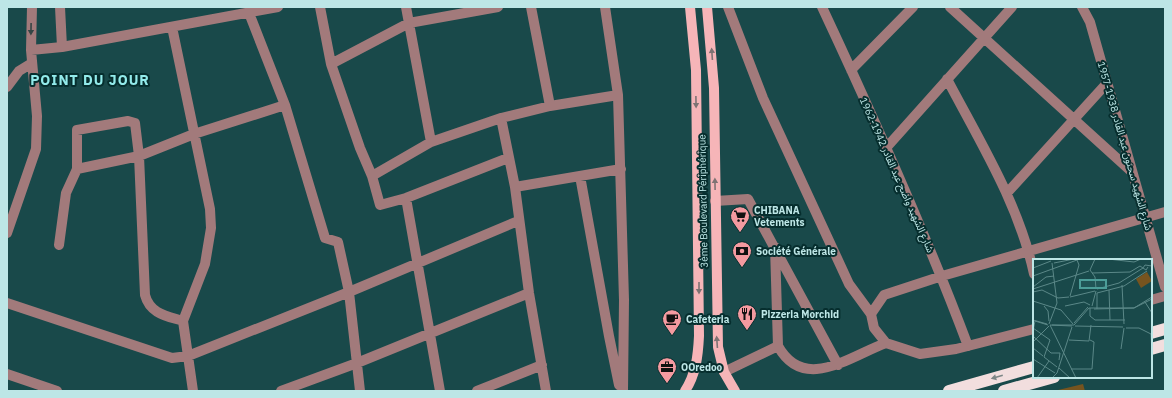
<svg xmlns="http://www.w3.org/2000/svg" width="1172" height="398" font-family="'IBM Plex Sans','Noto Sans Arabic',sans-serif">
	<rect width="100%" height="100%" fill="#19494a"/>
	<path fill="#76541f" d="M1083,384l2,7h-31z"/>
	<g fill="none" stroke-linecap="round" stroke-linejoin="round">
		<path stroke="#a27a7b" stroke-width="10" d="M60,7l2,40
			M320,7l11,57 29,84 12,28 8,29 26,-7 102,-40
			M406,7l25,135
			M531,7l19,99
			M605,7l13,88 6,205 -1,91
			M728,7l35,91 86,186 22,30 3,14 12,15 34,11 36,-5 78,-20
			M822,7c52,111 103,224 146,339
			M950,7l182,165
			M1082,7l8,15 75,265
			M249,13l36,92 40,133 13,4 11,50 11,99
			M172,27l38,182 1,19 -6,36 -22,57 10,70
			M31,50l31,-3 216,-40
			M331,64l78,-41 89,-16
			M851,70l62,-63
			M947,79c33,63 72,125 87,195
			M7,87l12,-16 13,-8
			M501,118l14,69 14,106 17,98
			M886,148l126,-141
			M77,169l62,-13 55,-22 91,-29
			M372,176l59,-34 70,-24 49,-12 68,-11
			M580,176l29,160 10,49
			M515,187l106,-18
			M1007,193l100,-110
			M406,198l34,193
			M715,201l33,-2 90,166
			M7,233l29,-84 1,-33 -6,-66 1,-43
			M59,245l7,-52 11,-24v-39l51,-9 7,2 4,33 6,139c5,19 22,21 38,26
			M775,247l3,99c26,47 72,10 108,-3
			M1151,300l14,-4
			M7,303l165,55 16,-2 161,-64 169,-71
			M871,314l13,-19 58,-19 223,-64
			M724,372l54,-26
			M7,374l50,17
			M281,391l76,-28 172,-70
			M477,391l65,-26"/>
		<path stroke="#f6b5b8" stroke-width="10" d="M707,7l7,81 4,259 6,25 11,19
			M685,391c11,-17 13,-35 14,-55l-3,-266 -6,-63"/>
		<path stroke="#f2dede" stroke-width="12" d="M1151,333l14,-4
			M1151,349l14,-4
			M949,391l85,-24
			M1004,391l50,-14"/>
	</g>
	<defs><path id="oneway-solid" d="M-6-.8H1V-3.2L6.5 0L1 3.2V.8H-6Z"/></defs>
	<use fill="#354545" href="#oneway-solid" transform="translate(31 29) rotate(91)"/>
	<g fill="#7e7273">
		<use href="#oneway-solid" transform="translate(712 54) rotate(-94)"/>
		<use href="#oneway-solid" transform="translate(696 102) rotate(89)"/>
		<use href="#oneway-solid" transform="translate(715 184) rotate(-91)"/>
		<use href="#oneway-solid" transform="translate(699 288) rotate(90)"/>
		<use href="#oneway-solid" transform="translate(717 342) rotate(-94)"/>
	</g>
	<use fill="#7c8686" href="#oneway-solid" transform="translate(997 377) rotate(164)"/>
	<defs>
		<g id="supermarket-pin" transform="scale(1)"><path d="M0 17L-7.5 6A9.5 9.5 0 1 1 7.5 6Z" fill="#f49aa0" stroke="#062e2e"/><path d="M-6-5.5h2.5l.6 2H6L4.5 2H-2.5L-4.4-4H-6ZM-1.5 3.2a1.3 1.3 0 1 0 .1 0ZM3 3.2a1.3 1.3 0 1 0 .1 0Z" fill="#111"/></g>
		<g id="bank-pin" transform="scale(1)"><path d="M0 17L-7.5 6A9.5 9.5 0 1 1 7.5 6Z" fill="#f49aa0" stroke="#062e2e"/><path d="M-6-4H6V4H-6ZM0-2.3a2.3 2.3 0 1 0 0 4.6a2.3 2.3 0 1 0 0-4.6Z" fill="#111"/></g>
		<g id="restaurant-pin" transform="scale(1)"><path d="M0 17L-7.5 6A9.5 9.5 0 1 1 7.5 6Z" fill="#f49aa0" stroke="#062e2e"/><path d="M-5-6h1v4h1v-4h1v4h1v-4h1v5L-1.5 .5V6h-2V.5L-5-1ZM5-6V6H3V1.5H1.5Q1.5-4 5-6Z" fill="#111"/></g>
		<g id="cafe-pin" transform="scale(1)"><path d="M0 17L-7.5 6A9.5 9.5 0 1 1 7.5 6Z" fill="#f49aa0" stroke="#062e2e"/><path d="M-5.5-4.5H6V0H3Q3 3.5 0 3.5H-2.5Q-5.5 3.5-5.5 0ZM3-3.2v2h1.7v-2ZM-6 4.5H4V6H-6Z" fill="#111"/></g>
		<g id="office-pin" transform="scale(1)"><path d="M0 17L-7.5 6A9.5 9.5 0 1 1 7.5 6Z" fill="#f49aa0" stroke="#062e2e"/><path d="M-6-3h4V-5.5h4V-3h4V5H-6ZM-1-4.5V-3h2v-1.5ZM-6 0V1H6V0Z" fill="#111"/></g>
	</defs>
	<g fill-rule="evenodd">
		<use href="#supermarket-pin" x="740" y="216"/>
		<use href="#bank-pin" x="742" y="251"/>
		<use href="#restaurant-pin" x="747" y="314"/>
		<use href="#cafe-pin" x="672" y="319"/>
		<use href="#office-pin" x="667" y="367"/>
	</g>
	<g text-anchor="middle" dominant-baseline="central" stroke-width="4" stroke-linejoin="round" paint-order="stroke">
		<g font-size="10" fill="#bde6e6" stroke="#062e2e">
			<text transform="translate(1125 146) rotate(74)">شارع الشهيد سحنون عبد القادر 1938-1957</text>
			<text transform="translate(897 175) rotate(66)">شارع الشهيد واضح عبد القادر 1942-1962</text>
			<text transform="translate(703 201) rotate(-91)">3ème Boulevard Périphérique</text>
		</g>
		<g font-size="10" font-weight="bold" fill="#bde6e6" stroke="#062e2e" text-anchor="start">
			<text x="754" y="210">CHIBANA<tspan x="754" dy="12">Vetements</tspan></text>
			<text x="756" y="251">Société Générale</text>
			<text x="761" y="314">Pizzeria Morchid</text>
			<text x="686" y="319">Cafeteria</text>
			<text x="681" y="367">OOredoo</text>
		</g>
		<g font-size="14" font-weight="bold" letter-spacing="1" fill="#93ebeb" stroke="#062e2e">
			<text x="90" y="80">POINT DU JOUR</text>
		</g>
	</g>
	<g transform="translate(1033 259)">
		<rect width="119" height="119" fill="#19494a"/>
		<path d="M114,13l5,9 -11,7 -5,-9z" fill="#76541f"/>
		<path fill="none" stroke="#5b8888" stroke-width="1" d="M75,0l26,3 7,-3M21,4l20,-4M115,8l-2,3 -3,-2 2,-3 7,1M0,9l18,-7M57,11l5,7 1,12M57,11l5,-11M59,14l38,-1 10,-6 3,2M0,17l44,-16 2,5 -9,31M89,26l2,39M0,28l13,-10 8,-1M0,30l56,-18M64,30l22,-6 24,-15M76,31l1,30M0,33l9,-2 16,8 11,-1M37,38l25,-6M0,42l28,9 12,14M112,43l7,11M11,47l4,5 1,10M32,47l19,-4 6,3M59,47l4,-15M57,49v8l5,4h30M61,50l40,-1 18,-9M64,50v-16l27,-7 23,-15M0,61l14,4M41,64l14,-16M16,65l8,-21 -5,-40M17,66l26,53M17,66l22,1M19,66h22l15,-17h45l18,-11M42,67l48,1M0,69l17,12M93,69h13l12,6M0,72l2,-10 13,4M118,75l1,19M0,77l18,17h9l-1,7M36,81l20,1 2,-16M0,83l16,-16M0,89l10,8M88,90l3,-21M11,98l6,-17M11,98l13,10M0,100l22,14M26,109l11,10M38,110h21l2,-27 -4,-2M4,119l12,-17M19,119l5,-5 15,-46"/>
		<path fill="#4c9d98" fill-opacity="0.15" stroke="#4c9d98" stroke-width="2" d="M47,21h26v8h-26z"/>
		<rect width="119" height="119" fill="none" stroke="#bde6e6" stroke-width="2"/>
	</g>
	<rect width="1172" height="398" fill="none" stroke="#bde6e6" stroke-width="16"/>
</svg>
